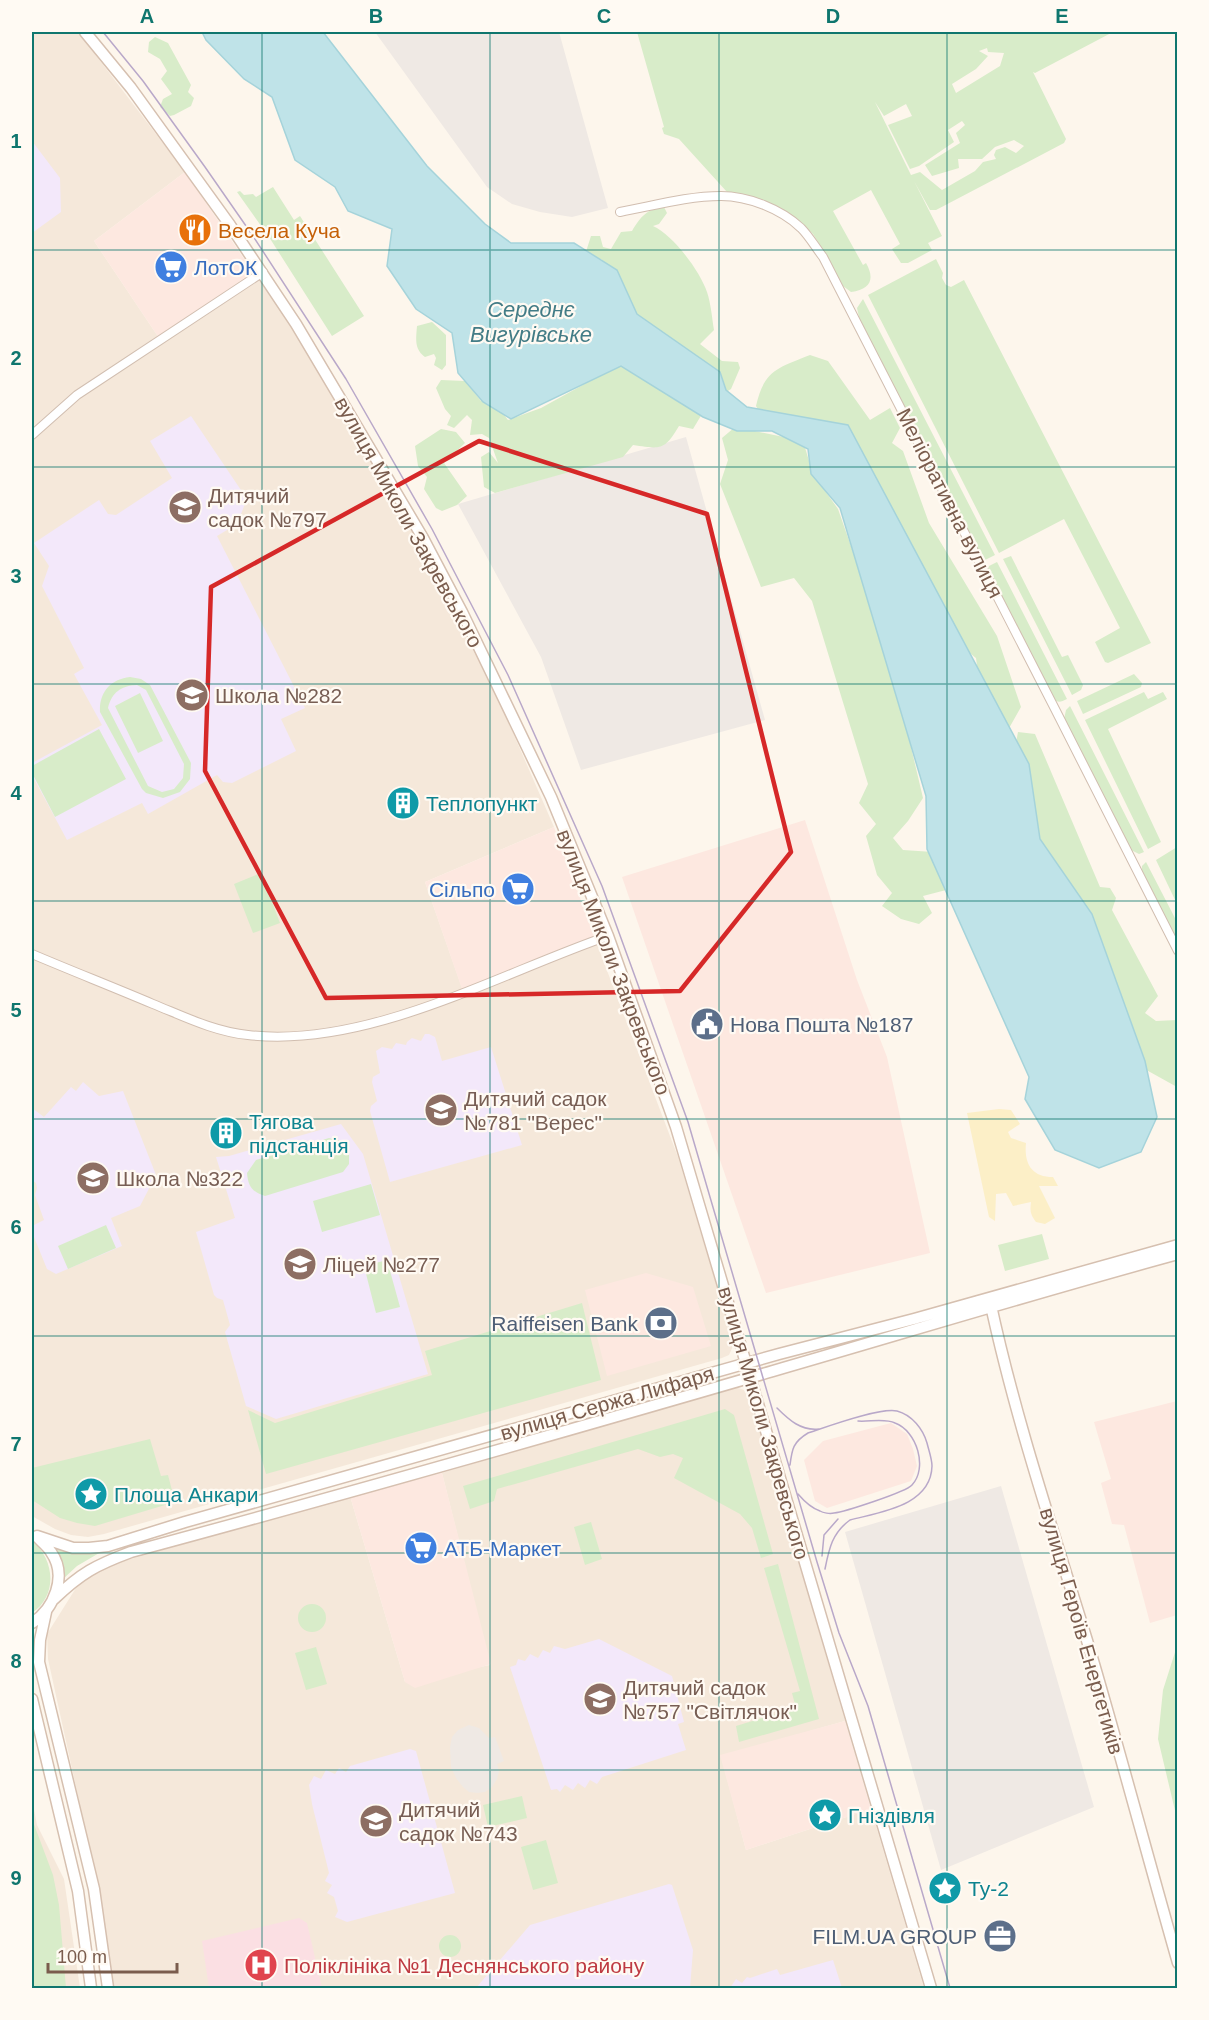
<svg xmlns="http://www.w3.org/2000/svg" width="1209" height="2020" font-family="Helvetica,sans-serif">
	<rect width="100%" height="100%" fill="#fdf6ec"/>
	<path fill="#f5e8da" d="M32,32h46l107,140 -91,69 65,97 94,-66 30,42 124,207 83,159 64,147 -129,55 37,106 133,-49 83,218 56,187 -5,11 -7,3 -618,176 -16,3 -17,-2 -16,-6 -23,-13z
		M732,1386l12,4 8,11 93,320 -124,35 25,94 125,-41 53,179h-812l-34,-192 -30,-137 -1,-25 29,-46 19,-15 22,-10 233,-67 55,186 85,-17 -48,-192z
		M32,1799l5,26 27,54 16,109h-48z"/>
	<path fill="#fde8e0" d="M185,172l68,100 -94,66 -65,-97z
		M805,820l52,160 30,77 43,196 -164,40 -144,-416z
		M554,827l41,112 -133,50 -37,-107z
		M646,1273l47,14 18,59 -104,30 -22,-86z
		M1177,1401v214l-27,8 -26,-98 -12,-1 -11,-41 10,-4 -17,-57z
		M891,1423l16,11 6,15 4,17 -6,15 -84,27 -12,-7 -11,-41 19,-19z
		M442,1473l49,191 -76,24 -10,-6 -55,-186z
		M845,1721l26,88 -125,41 -26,-95z"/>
	<path fill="#efe9e4" d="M375,32h184l49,176 -36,9 -32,-5 -28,-8 -25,-17z
		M686,437l79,283 -184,50 -40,-113 -83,-153z
		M1001,1486l93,321 -153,63 -96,-338z
		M469,1725l10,3 10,10 6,-1 9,24 -7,3 2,7 -2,8 -5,8 -7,5 -8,1 -8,-1 -6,-5 -7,-9 -5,-11 -1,-20 2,-10 6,-7z"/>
	<path fill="#f3e8fa" d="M32,141l28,37 1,34 -29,21z
		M191,416l56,83 -10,25 -20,12 88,172 -24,11 15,32 -64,32 -9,-1 -6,-7 -69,39 -6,-11 -75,37 -35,-65v-12l70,-38 -28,-51 10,-6 -42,-82 7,-20 -15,-23 65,-43 9,14 8,1 56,-37 -22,-37z
		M425,1034h4l6,3 7,24 49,-14 31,98 -132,37 -20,-71 1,-5 6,-5 -5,-19 1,-5 7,-4 -4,-22 6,-4 10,2 4,-6 10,2 1,-3 5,-4 9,3z
		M83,1082l16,14 24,-5 33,84 -16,31 -29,12 11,28 -66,28 -9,-5 -15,-37v-6l12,-6 -9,-25 2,-7 -1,-5 -4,-3v-72l12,9 27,-30 5,4z
		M341,1124l22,30 65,220 -152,45 -30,-13 -21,-74 5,-7 -7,-25 -6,-2 -3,-3 -18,-63 39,-14 -19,-61 13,-1z
		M599,1639l73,37 12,46 -6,2 8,26 -84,27 -5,7 -7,-4 -5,8 -7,-5 -5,7 -8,-5 -5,7 -3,-3 -6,1 -41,-123 6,-2 2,-6 7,2 5,-7 8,4 5,-8 7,3 4,-7 11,3z
		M410,1749l6,2 39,142 -108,29 -12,-5 3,-6 -4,-14 -7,-4 5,-8 -7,-4 4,-8 -17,-69 -3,-19 5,-9 7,3 5,-9 9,4 4,-6 7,4 4,-6z
		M669,1884l3,1 21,65 -3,38h-214l54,-63z
		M833,1960l9,28h-112l6,-9 6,4 5,-6 3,1 27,-9 3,6z"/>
	<path fill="#fbdfe3" d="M299,1918l8,5 15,65h-113l-7,-47z"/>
	<path fill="#d8ecc9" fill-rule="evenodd" d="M637,32h476l-78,41 -2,-1 33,67 -2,4 -128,67h-6l-16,-29 28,55 -14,7 4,7 -24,13h-7l-9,-14 8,-5 -29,-54 -38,21 30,54 3,-2c9,16 5,26 -15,29l-8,-6 -17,-31 -13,-21 -11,-10 -18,-13 -24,-12 -33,-7 -48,-53 -15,-5 -2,-6 2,-1zM987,48l1,4 16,1 -4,13 -44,27 -4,-9 24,-15 12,-13 -9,-5zM875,102l9,14 22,-12 6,12 -24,9 22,44 9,-3 35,-24 -6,-12 14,-9 3,4 -9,8 4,10 -35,22 7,11 27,-8 -1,-9h24l13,-12 19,-7 10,6 -8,7 -11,-6 -9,3 -2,5 2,4 -13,3 -8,9 -33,19 -22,-18 -9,3z
		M155,37l13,6 23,42 -3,7 6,6 -3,8 -17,9 -4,1 -10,-9 3,-8 9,-5 -11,-15 6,-8 -7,-12 -12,-7 1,-10z
		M273,187l21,33 6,-4 64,100 -32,20 -63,-99 -32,-45 3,-1 4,4 9,-1 3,3z
		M664,207l3,6 -8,11 -6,2c20,9 47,45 54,66 4,12 5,26 7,38l-14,14 22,17 16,1 2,6 -9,21 -8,5 -73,-52 -40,-74 -9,-9 -4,10 -14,-8 8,-25h9l3,11 8,2 10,-17 11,-1c9,-15 15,-22 32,-24z
		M936,259l7,14 -1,5 4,7 5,2 13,-7 187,363 -43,20 -3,-1 -10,-20 25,-14 -56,-109 -65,34 -131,-258z
		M863,299l132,256 -12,6 -123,-239 -3,-14z
		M432,322l14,13v30l-4,5 -8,-5 2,-7 -2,-4 -9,3c-11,-8 -9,-18 -8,-31z
		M810,355l18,6 42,59 20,-12 10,20 -8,15 11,8 26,72 68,113 24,71 -13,23 -25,-18 -7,-54 -29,-23 -78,-151 -110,-73 -3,-5c8,-36 22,-38 54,-51z
		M621,364l81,50 -9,15 -14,-3c-15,25 -18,23 -46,19l-10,12 -128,36 -11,-6 -3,-30 8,-5 9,11 -9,-25 -7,-4 -12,1 2,-15 -5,-5 -13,13 -7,-3 4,-9 -6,-7 -9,-21 5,-8 24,1 16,20h12l15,19 33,-12z
		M735,427l68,14 10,33 25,35 52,149 33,140 -15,23 -15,17 10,12 30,2 17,37 -27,7 9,17 -13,11 -18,-5 -19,-13 10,-13 -15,-18 -11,-39 10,-12 -17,-21 9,-19 -56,-183 -18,-23 -33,9 -41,-103 8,-24 -6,-22z
		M441,429l15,3 9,11 -21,20 23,33 -10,9 -15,6 -6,-3 -12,-19 3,-12 -9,-11 -3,-20z
		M1011,556l51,101 6,-2 15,30 -2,5 -9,5 -69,-136z
		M997,562l70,137c-6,3 -9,4 -14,0l-66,-129 2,-4z
		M1134,674l8,9 -1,4 -58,27 -6,-13z
		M130,677l11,2 9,6 41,78 -1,16 -10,13 -17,6 -17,-5 -4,-4 -42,-77c-1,-20 11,-33 30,-35zM137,685l9,5 38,74 -1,14 -9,11 -12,3 -14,-6 -40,-78c4,-16 13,-22 29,-23z
		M1144,692l4,7 15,-7 4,7 -59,30 53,113 -13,7 -63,-129z
		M140,693l23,48 -25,12 -23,-47z
		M1070,706l74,146 -5,2 -10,-5 -65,-130 2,-9z
		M99,729l27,50 -71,38 -23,-44v-7z
		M1018,732l17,2 65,153 10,1 6,10 -4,12 46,86 -13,17 11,8 21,-1v67l-36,-20 -113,-237 -15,-71z
		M1177,847v57l-21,-44z
		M1146,862l31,60v13h-4l-31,-61v-8z
		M261,873l19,50 -27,10 -19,-49z
		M329,1138l13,3 7,10v13l-6,8 -78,24c-13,-4 -17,-10 -18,-23l9,-13z
		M371,1184l9,31 -58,17 -9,-31z
		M106,1225l10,23 -48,21 -10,-23z
		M1042,1234l7,25 -44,12 -7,-26z
		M387,1260l13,47 -24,6 -12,-47z
		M582,1303l19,77 -335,94 -18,-64 27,13 157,-48 -7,-24z
		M725,1409l9,6 39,139 -12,4 -9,-30 -12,-14 -66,-36 9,-20 -10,-4 -13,3 -22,-8 -141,40 -3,12 -24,8 -7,-23z
		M150,1439l11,37 7,-1 7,27 -80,24 -18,-3 -17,-5 -28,-18v-32z
		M591,1522l11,37 -17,6 -11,-38z
		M32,1541c23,18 26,55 0,72z
		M56,1547l50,2 -29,17 -14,13 -1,-16z
		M778,1564l41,155 -80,23 -3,-16 60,-18 -4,-15 8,-2 -36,-123z
		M298 1618a14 14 0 1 1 28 0a14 14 0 1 1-28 0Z
		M1177,1646v173l-19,-80 5,-49z
		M316,1647l11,37 -21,6 -11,-37z
		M522,1796l5,22 -39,9 -5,-22z
		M32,1819l21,56 6,30 7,83h-34z
		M546,1840l12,43 -25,7 -12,-43z
		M439 1946a11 11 0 1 1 22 0a11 11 0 1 1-22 0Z"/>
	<path fill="#fcefc7" d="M999,1109l12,1 9,14 -12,8 3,6 15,5c-2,20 5,34 27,34l5,9h-19l16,32 -10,6 -9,-2c-6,-8 -6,-11 -5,-20l-18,4 -7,-13 -10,1 -1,27 -6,-4 -22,-104z"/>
	<path fill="#bfe3e8" stroke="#a5d3da" stroke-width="1.5" d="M202,32h121l104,134 58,58 26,19h63l43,27 20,44 83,58 6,18 21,17 101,18 181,339 11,75 52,75 53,147 12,56 -16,35 -42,16 -44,-18 -30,-51 4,-22 -102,-228 -1,-53 -86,-288 -29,-34 -3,-25 -36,-18h-35l-34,-14 -82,-51 -110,53 -28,-17 -25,-29 -6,-40 -36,-24 -29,-43 5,-37 -44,-18 -13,-24 -40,-27 -23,-63 -28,-18 -38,-39z"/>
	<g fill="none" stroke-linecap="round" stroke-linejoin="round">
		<g stroke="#d1beb0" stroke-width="10">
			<path id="street" d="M620,212c33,-6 67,-16 101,-16 27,0 60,13 80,32 8,8 15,20 22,29l232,452 123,242
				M32,435l45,-40 186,-123
				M32,954c40,17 81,33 121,50 30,12 62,28 95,31 119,14 250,-61 360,-99"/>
		</g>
		<g stroke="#d6c0b0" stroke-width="13">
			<path id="secondary" d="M85,32l46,56 99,137 66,99 127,214 39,74 89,185 57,139 68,191 255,861
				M990,1301c25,117 64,232 99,346 31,105 59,211 89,316
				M37,1536l36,12h16l19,-2 77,-24 594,-168 135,-35 264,-74
				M54,1599c27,-26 42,-34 77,-47 215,-58 429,-119 642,-181 135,-39 269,-80 405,-117
				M46,1612l-6,28 -1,22 55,227 14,99
				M32,1623c22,-14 36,-47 19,-71 -3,-5 -9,-10 -13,-14
				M32,1699l46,192 13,97"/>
		</g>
		<use href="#street" stroke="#fff" stroke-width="8"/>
		<use href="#secondary" stroke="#fff" stroke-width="10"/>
		<path stroke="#b9a8c9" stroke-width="1.5" d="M103,32l40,49 62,86 48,69 93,143 86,150 76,146 94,211 86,236 129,440 22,71 29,73 82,282
			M777,1408c12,12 24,23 42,21
			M790,1465c2,-16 3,-23 18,-32 18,-6 72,-26 89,-22 15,4 26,18 30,32 2,8 5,16 5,23 -1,40 -52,46 -82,54 -18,13 -21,29 -25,49
			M798,1494c6,7 13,14 22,17 3,2 10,3 14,2 10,-1 72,-21 78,-28 16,-17 5,-54 -17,-62 -10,-5 -26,-1 -37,-2
			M822,1556l2,-21 14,-16"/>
	</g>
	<path fill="none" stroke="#d62828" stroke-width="4.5" stroke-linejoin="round" d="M479,441l228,73 84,338 -111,139 -354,7 -121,-227 6,-184z"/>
	<path fill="none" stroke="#0f766e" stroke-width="1.5" stroke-opacity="0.55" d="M262,32v1956M490,32v1956M719,32v1956M947,32v1956M32,250h1146M32,467h1146M32,684h1146M32,901h1146M32,1119h1146M32,1336h1146M32,1553h1146M32,1770h1146"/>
	<defs>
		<g id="restaurant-disc" transform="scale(1.725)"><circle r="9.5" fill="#e8710a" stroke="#fffaf3"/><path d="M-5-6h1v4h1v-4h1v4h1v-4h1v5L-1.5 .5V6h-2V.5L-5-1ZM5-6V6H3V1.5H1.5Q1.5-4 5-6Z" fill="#fff"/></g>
		<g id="supermarket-disc" transform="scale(1.725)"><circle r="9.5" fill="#3f7fe0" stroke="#fffaf3"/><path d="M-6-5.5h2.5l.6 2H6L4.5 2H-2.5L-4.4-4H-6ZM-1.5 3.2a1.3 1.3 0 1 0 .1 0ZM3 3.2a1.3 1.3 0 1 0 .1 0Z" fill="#fff"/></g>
		<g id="school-disc" transform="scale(1.725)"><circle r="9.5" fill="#8d6e63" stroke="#fffaf3"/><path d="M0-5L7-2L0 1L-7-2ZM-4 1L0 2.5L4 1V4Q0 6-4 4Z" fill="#fff"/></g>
		<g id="building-disc" transform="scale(1.725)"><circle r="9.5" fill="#0f9aa8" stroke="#fffaf3"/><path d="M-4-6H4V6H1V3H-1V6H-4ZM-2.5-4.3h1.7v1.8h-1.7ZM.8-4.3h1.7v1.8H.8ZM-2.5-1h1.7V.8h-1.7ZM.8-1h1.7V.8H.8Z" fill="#fff"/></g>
		<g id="civic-disc" transform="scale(1.725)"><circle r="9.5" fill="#5c6f8a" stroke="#fffaf3"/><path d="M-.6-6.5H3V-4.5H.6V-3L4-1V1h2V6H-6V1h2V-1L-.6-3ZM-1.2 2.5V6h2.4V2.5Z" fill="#fff"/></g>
		<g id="bank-disc" transform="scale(1.725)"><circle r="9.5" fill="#5c6f8a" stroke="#fffaf3"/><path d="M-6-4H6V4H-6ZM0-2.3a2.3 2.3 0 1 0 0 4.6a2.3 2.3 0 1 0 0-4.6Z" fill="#fff"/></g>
		<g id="sight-disc" transform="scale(1.725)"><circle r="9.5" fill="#0f9aa8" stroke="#fffaf3"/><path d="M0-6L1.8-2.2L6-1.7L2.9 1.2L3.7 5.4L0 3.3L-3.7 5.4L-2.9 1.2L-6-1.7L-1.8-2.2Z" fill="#fff"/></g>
		<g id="office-disc" transform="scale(1.725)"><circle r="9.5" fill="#5c6f8a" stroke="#fffaf3"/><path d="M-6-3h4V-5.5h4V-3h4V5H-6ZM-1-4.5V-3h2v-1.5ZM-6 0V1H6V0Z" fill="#fff"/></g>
		<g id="hospital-disc" transform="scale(1.725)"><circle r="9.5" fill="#e0444e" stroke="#fffaf3"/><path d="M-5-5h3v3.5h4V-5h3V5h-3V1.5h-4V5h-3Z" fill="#fff"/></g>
	</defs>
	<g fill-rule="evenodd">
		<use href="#restaurant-disc" x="195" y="230"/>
		<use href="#supermarket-disc" x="171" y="267"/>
		<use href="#school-disc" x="185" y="507"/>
		<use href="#school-disc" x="192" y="695"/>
		<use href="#building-disc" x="403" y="803"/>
		<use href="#supermarket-disc" x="518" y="889"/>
		<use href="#civic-disc" x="707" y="1024"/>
		<use href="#school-disc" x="441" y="1110"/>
		<use href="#building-disc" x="226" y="1133"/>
		<use href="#school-disc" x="93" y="1178"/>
		<use href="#school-disc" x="300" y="1264"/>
		<use href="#bank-disc" x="661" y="1323"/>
		<use href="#sight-disc" x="91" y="1494"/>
		<use href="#supermarket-disc" x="421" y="1548"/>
		<use href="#school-disc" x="600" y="1699"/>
		<use href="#sight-disc" x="825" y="1815"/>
		<use href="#school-disc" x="376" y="1821"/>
		<use href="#sight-disc" x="945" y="1888"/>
		<use href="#office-disc" x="1000" y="1936"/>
		<use href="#hospital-disc" x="261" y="1965"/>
	</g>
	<g text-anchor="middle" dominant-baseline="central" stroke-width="4.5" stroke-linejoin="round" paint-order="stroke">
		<g font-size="21" fill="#c56008" stroke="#fffaf3" text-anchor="start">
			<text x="218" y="230">Весела Куча</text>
		</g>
		<g font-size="21" fill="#366cbe" stroke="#fffaf3" text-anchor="start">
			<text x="194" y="267">ЛотОК</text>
			<text x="495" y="889" text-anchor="end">Сільпо</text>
			<text x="444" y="1548">АТБ-Маркет</text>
		</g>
		<g font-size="21" fill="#785e54" stroke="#fffaf3" text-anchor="start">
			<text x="208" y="495">Дитячий<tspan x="208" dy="24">садок №797</tspan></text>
			<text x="215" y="695">Школа №282</text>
			<text x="464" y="1098">Дитячий садок<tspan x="464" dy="24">№781 "Верес"</tspan></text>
			<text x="116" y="1178">Школа №322</text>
			<text x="323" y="1264">Ліцей №277</text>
			<text x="623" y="1687">Дитячий садок<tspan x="623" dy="24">№757 "Світлячок"</tspan></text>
			<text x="399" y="1809">Дитячий<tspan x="399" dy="24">садок №743</tspan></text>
		</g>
		<g font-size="21" fill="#7a5c4d" stroke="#fffaf3">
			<text transform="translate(950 503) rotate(63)">Меліоративна вулиця</text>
			<text transform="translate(409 522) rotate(61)">вулиця Миколи Закревського</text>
			<text transform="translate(614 962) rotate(69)">вулиця Миколи Закревського</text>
			<text transform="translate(607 1403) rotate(-16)">вулиця Сержа Лифаря</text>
			<text transform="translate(764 1423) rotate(74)">вулиця Миколи Закревського</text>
			<text transform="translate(1082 1631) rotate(74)">вулиця Героїв Енергетиків</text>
		</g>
		<g font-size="21" fill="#0d838f" stroke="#fffaf3" text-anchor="start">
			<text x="426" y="803">Теплопункт</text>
			<text x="249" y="1121">Тягова<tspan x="249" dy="24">пiдстанцiя</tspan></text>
			<text x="114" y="1494">Площа Анкари</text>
			<text x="848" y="1815">Гніздівля</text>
			<text x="968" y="1888">Ту-2</text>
		</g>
		<g font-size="21" fill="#4e5e75" stroke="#fffaf3" text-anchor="end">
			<text x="730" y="1024" text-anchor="start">Нова Пошта №187</text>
			<text x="638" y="1323">Raiffeisen Bank</text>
			<text x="977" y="1936">FILM.UA GROUP</text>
		</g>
		<g font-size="21" fill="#be3a42" stroke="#fffaf3" text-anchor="start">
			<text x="284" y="1965">Поліклініка №1 Деснянського району</text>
		</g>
		<g font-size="22" font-style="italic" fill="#437c86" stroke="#fffaf3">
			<text x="531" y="309">Середнє<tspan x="531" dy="25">Вигурівське</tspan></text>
		</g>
	</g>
	<rect width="1209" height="2020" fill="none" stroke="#fffaf3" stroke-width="66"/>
	<path d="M48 1963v9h129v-9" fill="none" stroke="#7a5c4d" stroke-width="3"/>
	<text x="57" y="1963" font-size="18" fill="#7a5c4d" stroke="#fffaf3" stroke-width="4.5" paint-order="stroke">100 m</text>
	<rect x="33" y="33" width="1143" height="1954" fill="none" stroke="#0f766e" stroke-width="2"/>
	<g font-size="20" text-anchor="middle" font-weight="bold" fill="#0f766e">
		<text x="147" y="23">A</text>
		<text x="376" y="23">B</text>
		<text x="604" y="23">C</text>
		<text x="833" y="23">D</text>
		<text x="1062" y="23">E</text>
		<text x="16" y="148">1</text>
		<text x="16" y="365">2</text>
		<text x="16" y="583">3</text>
		<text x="16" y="800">4</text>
		<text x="16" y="1017">5</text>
		<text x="16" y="1234">6</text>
		<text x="16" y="1451">7</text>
		<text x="16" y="1668">8</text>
		<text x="16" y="1885">9</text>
	</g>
</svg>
